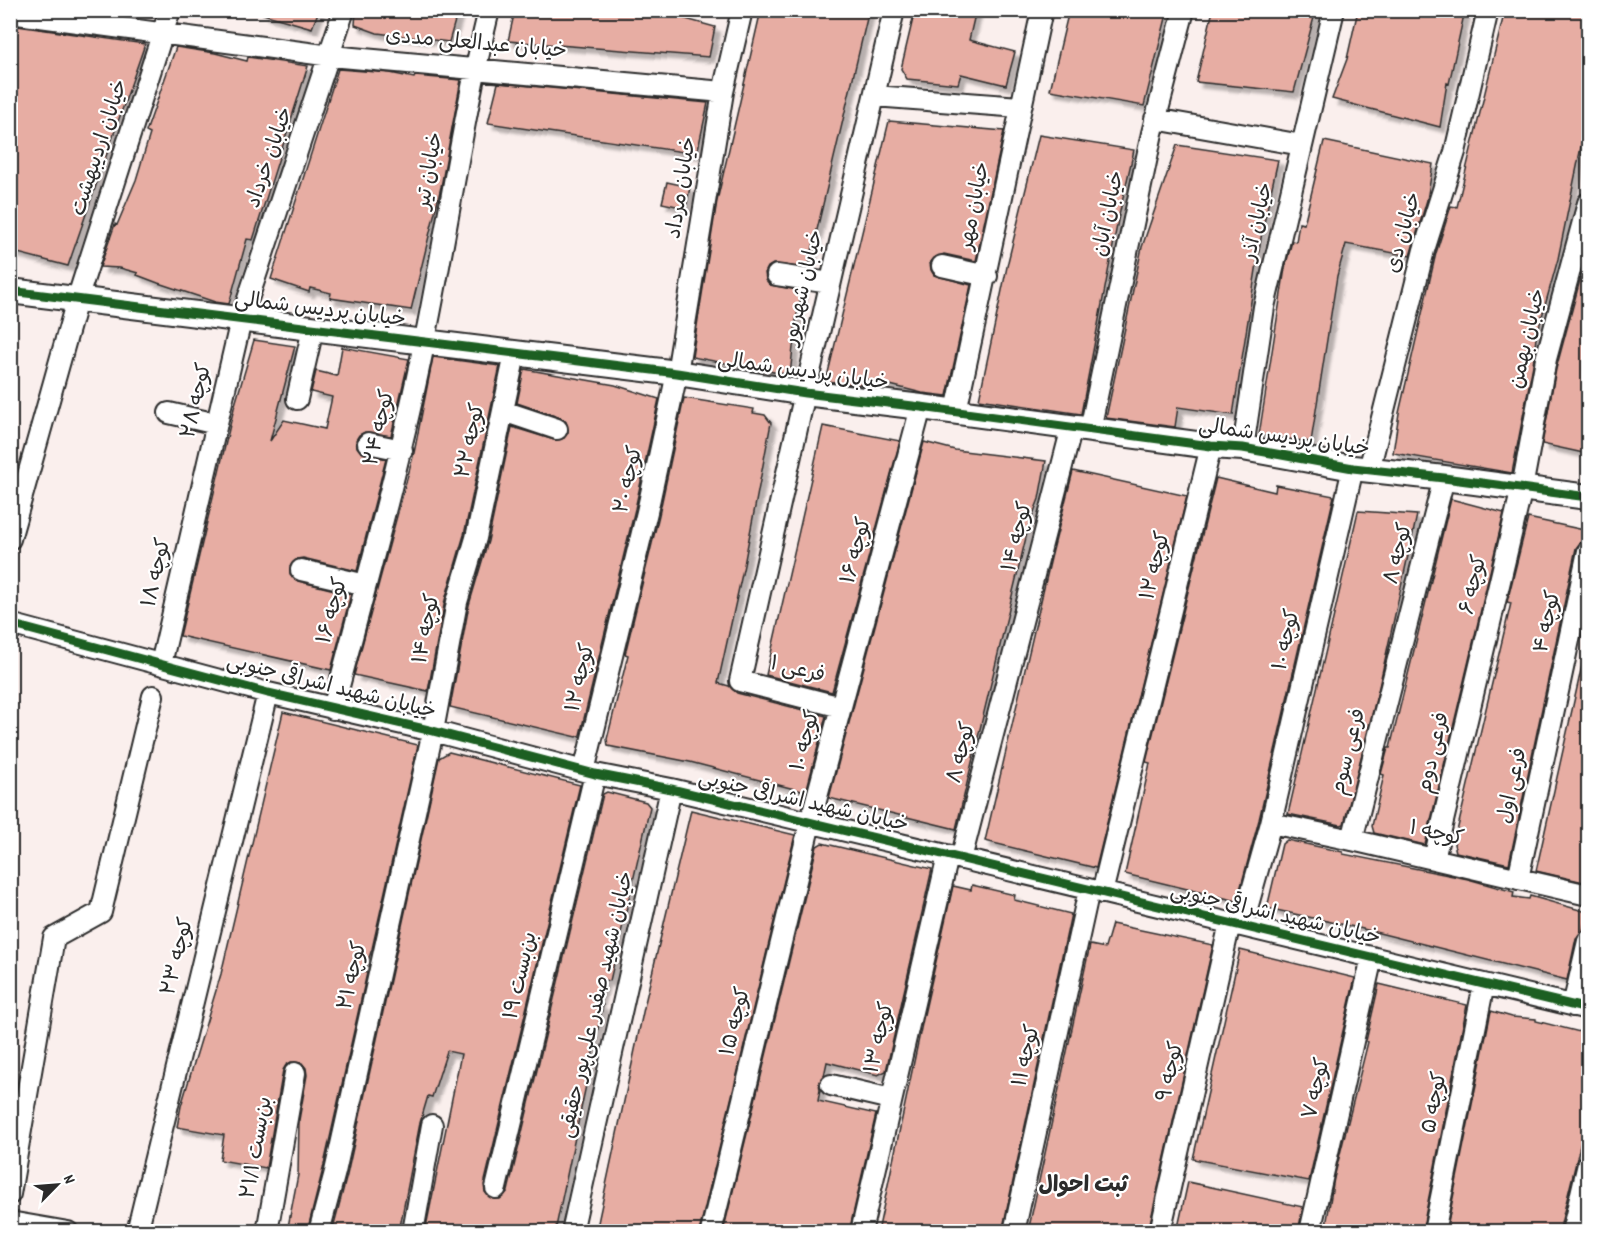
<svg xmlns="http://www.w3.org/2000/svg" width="1599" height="1242" font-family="Dekko,'Playpen Sans Arabic',sans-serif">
	<defs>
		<filter id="shadow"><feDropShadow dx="5.5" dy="5.5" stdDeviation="1.5" flood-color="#0004"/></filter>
	</defs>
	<rect width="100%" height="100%" fill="#faefed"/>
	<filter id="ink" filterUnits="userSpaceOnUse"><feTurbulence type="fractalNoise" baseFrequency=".0167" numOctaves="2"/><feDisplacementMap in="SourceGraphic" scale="12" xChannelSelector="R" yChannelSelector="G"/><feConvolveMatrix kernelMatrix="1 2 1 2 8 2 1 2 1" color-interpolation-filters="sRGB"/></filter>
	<g filter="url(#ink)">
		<path fill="#e7ada3" stroke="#2b2b2b" stroke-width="1.5" filter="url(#shadow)" d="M264,10h55l-7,18 -49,-14z
			M356,10h102l-9,32 -72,-9 -22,-8z
			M515,10h138l62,17 -6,30 -201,-16z
			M761,10h108l-61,258 -35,-4 -5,3 -3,6 1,7 4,5 32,6 -6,29 -6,55 -98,-18 25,-156z
			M915,10h61l-7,30 46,12 -9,33 -45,-11 -3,10 -51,-5 -6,-10z
			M1069,10h99l-24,96 -94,-16z
			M1213,10h103l-22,82 -98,-10z
			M1358,10h107l-16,74 -2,-1 -7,44 -108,-28 15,-40z
			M1505,10h83v103l-30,146 -22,79 -3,27 -21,108 -119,-20 6,-40 37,-160 15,-47 6,1z
			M10,25l135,19 -77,222 -58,-15z
			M176,47l39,6 32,8 1,-4 60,9 -55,174 -6,-1 -18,65 -14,-2 -57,-19 -21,-8 1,-2 -18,-5 -20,-1 15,-43 2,1 19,-45 14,-46 -4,-2z
			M338,69l52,4 24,5 1,-2 46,4 -20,107 -30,123 -81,-12 1,-5 -21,-5 -1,4 -38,-13z
			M498,83l210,20 -11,51 -209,-31z
			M889,121l115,10 -28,130 -32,-7 -10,4 -4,5 1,7 3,5 37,10 -24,111 -25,-3 -60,-15 -1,7 -35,-4z
			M1039,135l95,15 -16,70 -37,194 -102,-15 29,-137z
			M1324,141l109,23 -6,36 -17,56 -64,-12 -9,32 -26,166 -52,-7 26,-167 7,-27 4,1 3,-19 5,1z
			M1177,145l101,15 -16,72 -29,183 -55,-8 -3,20 -69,-9 36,-171z
			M667,182l23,5 -4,21 -24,-5z
			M1586,258h2v196l-46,-10 14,-75z
			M254,340l41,6 -25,95 14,-21 41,9 7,-32 -21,-5 5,-21 21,5 5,-29 67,12 -18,77 -26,-4 -6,3 -3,5 1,7 4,5 25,7 -29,112 -54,-13 -6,1 -7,8v7l8,7 53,13 -20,76 -151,-34 54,-228z
			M433,357l67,9 -36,169 -19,65 -17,91 -74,-16 60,-222z
			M524,369l91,16 44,14 -24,110 -55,226 -3,2 -127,-30 19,-102 19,-64 24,-114 42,13 10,-2 4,-6 -2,-10 -5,-4 -44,-15z
			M684,398l70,11 -1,4 12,2 6,8 -27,142 -26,118 11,3 8,7 89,23 -20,76 -116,-30 -82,-16 -1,-7 21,-84 -3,-1 34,-139z
			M823,426l77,15 -68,251 -66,-17z
			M924,442l31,8 91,11 -7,38 -10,26 -73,304 -127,-31z
			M1073,471l114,25 -91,372 -111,-27 66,-283z
			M1216,478l59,14 1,-7 58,11 -75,324 -22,81 -112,-27 25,-111 -4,-1z
			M1451,499l53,14 -79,332 -51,-12 -2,-7 12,-51 -3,-1 7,-26h2z
			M1358,511l59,4 -38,172 -35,137 -3,1 -53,-11z
			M1528,518l56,12 4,6 -1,3 -7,4 -4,5 -67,316 -53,-12 -2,-8 57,-241 -4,-1z
			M1583,661l5,1v221l-52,-12z
			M283,712l135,33 -46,204 -8,23 3,1 -44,196 -16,63h-20l11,-57 1,-55 8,-45 -1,-7 -4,-5 -11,-1 -5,3 -3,5 -17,98 -46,-8 4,-25 -47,-8 4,-21 40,-132z
			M449,752l131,33 -96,400 1,7 8,7h7l8,-8 95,-397 4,-2 39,10 4,5 -40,174 -6,-1 -6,24 5,1 -48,227h-130l36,-178 -14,-3 -15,46 -4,-1 -8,27 -21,109h-67l15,-57 92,-417z
			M691,810l104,25 -96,397h-103l49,-229z
			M1287,840l56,12v2l125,25 46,13 -1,5 16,2 1,-3 57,16 -4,19 -7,7 -9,42 -208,-52 -92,-20 15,-64z
			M822,843l110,26 -46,202 -8,4 -51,-13 -3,14 -5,7 1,7 -2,11 58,13 -27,118h-126l94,-386z
			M972,885l43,10 -1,5 57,14 -69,318h-124l45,-213 30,-133 18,4z
			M1112,924l101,21 -65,287h-120l62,-287 15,3z
			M1240,950l115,28 -46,203 -116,-22z
			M1379,984l88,21 -45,227h-97l9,-54 34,-136 -2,-1z
			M1491,1011l21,6 24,2v2l52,13v79l-29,119h-113z
			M1188,1182l115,25 -5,25h-121z"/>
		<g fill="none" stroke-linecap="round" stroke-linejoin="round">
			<g stroke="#2b2b2b" stroke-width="24">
				<path id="minor" d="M10,13l321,43 392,36
					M874,96l146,11
					M1155,119l147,26
					M942,266l45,10
					M777,275l53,8
					M297,399l16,-70
					M503,411l54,18
					M956,411l86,-401
					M169,413l48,11
					M1090,430l62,-297 32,-123
					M368,443l34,7
					M1243,448l21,-141 70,-297
					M1369,470l55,-220 31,-98 33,-142
					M10,539l67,-239 93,-290
					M301,570l65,15
					M10,624l258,69 165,38 162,43 76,15 917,220
					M161,664l80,-344 103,-310
					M841,707l-101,-26 65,-288 89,-383
					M333,709c32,-122 66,-242 91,-365 23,-111 38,-223 65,-334
					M584,771l63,-259 30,-139 46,-281 19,-82
					M1271,823l81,17 236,55
					M1352,840l92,-362
					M961,859l111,-432
					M1434,859l88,-371 24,-129 42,-156
					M1518,879l70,-328
					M1102,893l109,-447
					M1242,926l29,-103 82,-355
					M1573,1006l15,-65
					M831,1085l60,14
					M496,1188l99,-414
					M10,1194l44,-256 47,-26 52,-216
					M10,1222l58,10
					M137,1232l131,-539
					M267,1232l28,-159
					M319,1232l16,-60 98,-441 24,-129 19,-64 39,-184
					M413,1232l19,-107
					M572,1232l99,-443
					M711,1232l99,-409 111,-416
					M861,1232l87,-376
					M1014,1232l75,-342
					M1160,1232l70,-309
					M1310,1232l62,-275
					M1434,1232l50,-248
					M1572,1232l16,-68"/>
			</g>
			<g stroke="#2b2b2b" stroke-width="28">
				<path id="tertiary" d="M10,291l667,82 128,20 116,14 290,39 32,2 110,20 91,10 144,19"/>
			</g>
			<use href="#minor" stroke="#fff" stroke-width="20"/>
			<use href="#tertiary" stroke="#fff" stroke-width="24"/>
			<g stroke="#fff" stroke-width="13">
				<path id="cycleway" d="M10,291l667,82 128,20 116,14 290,39 32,2 110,20 91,10 144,19
					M10,624l258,69 165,38 162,43 76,15 917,220"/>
			</g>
			<use href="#cycleway" stroke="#1b5e20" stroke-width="9"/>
		</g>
	</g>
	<g text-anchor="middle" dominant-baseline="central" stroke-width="4.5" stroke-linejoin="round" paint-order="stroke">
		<g font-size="21" fill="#2b2b2b" stroke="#fff">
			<text transform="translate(476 45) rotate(5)">خیابان عبدالعلی مددی</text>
			<text transform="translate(101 148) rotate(-72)">خیابان اردیبهشت</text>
			<text transform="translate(271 158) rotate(-71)">خیابان خرداد</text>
			<text transform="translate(431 171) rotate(-80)">خیابان تیر</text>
			<text transform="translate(683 188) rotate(-81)">خیابان مرداد</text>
			<text transform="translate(976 206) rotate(-79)">خیابان مهر</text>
			<text transform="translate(1110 214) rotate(-78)">خیابان آبان</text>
			<text transform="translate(1259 222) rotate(-77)">خیابان آذر</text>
			<text transform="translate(1405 233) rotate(-74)">خیابان دی</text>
			<text transform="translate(805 288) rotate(-77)">خیابان شهریور</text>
			<text transform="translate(320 311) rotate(7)">خیابان پردیس شمالی</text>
			<text transform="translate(1529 339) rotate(-77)">خیابان بهمن</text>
			<text transform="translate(803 373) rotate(8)">خیابان پردیس شمالی</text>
			<text transform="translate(198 401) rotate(-77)">کوچه ۲۸</text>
			<text transform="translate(381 428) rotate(-77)">کوچه ۲۴</text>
			<text transform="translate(1284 439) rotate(8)">خیابان پردیس شمالی</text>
			<text transform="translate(472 441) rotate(-78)">کوچه ۲۲</text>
			<text transform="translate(630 480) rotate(-77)">کوچه ۲۰</text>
			<text transform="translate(1019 537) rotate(-76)">کوچه ۱۴</text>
			<text transform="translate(858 551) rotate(-75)">کوچه ۱۶</text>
			<text transform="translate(1400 554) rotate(-76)">کوچه ۸</text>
			<text transform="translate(1157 566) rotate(-76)">کوچه ۱۲</text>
			<text transform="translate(158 573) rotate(-77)">کوچه ۱۸</text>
			<text transform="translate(1475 585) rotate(-77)">کوچه ۶</text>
			<text transform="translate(334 611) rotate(-75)">کوچه ۱۶</text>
			<text transform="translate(1549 622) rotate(-78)">کوچه ۴</text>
			<text transform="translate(428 629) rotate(-79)">کوچه ۱۴</text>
			<text transform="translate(1288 640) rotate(-77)">کوچه ۱۰</text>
			<text transform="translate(797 671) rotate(14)">فرعی ۱</text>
			<text transform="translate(582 678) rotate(-77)">کوچه ۱۲</text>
			<text transform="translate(331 688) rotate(14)">خیابان شهید اشراقی جنوبی</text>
			<text transform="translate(807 741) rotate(-75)">کوچه ۱۰</text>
			<text transform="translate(1350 752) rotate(-76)">فرعی سوم</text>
			<text transform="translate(963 753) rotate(-76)">کوچه ۸</text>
			<text transform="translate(1435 753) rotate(-77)">فرعی دوم</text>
			<text transform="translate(1514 786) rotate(-78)">فرعی اول</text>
			<text transform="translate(803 803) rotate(13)">خیابان شهید اشراقی جنوبی</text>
			<text transform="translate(1436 835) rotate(13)">کوچه ۱</text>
			<text transform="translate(1275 916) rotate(13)">خیابان شهید اشراقی جنوبی</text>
			<text transform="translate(179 957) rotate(-76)">کوچه ۲۳</text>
			<text transform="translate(354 976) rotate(-77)">کوچه ۲۱</text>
			<text transform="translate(522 976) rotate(-77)">بن‌بست ۱۹</text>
			<text transform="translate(598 1005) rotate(-77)">خیابان شهید صفدر علی‌پور حقیقی</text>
			<text transform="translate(737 1022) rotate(-76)">کوچه ۱۵</text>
			<text transform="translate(881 1038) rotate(-77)">کوچه ۱۳</text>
			<text transform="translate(1028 1056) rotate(-77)">کوچه ۱۱</text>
			<text transform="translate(1172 1072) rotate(-77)">کوچه ۹</text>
			<text transform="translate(1318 1089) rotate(-77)">کوچه ۷</text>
			<text transform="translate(1436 1103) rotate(-79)">کوچه ۵</text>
			<text transform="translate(258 1148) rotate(-80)">بن‌بست ۲۱/۱</text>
		</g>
		<g font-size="22" font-weight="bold" fill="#2b2b2b" stroke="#fff">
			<text x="1083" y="1186">ثبت احوال</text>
		</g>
	</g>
	<rect width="1599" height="1242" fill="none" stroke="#fff" stroke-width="36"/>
	<rect x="18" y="18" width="1563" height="1206" fill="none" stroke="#2b2b2b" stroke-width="2" filter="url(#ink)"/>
	<g transform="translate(57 1185) rotate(65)" stroke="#ffffff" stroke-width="4.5" paint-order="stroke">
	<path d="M0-4.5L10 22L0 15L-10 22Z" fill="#2b2b2b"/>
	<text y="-9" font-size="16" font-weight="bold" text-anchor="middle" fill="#2b2b2b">N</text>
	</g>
</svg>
